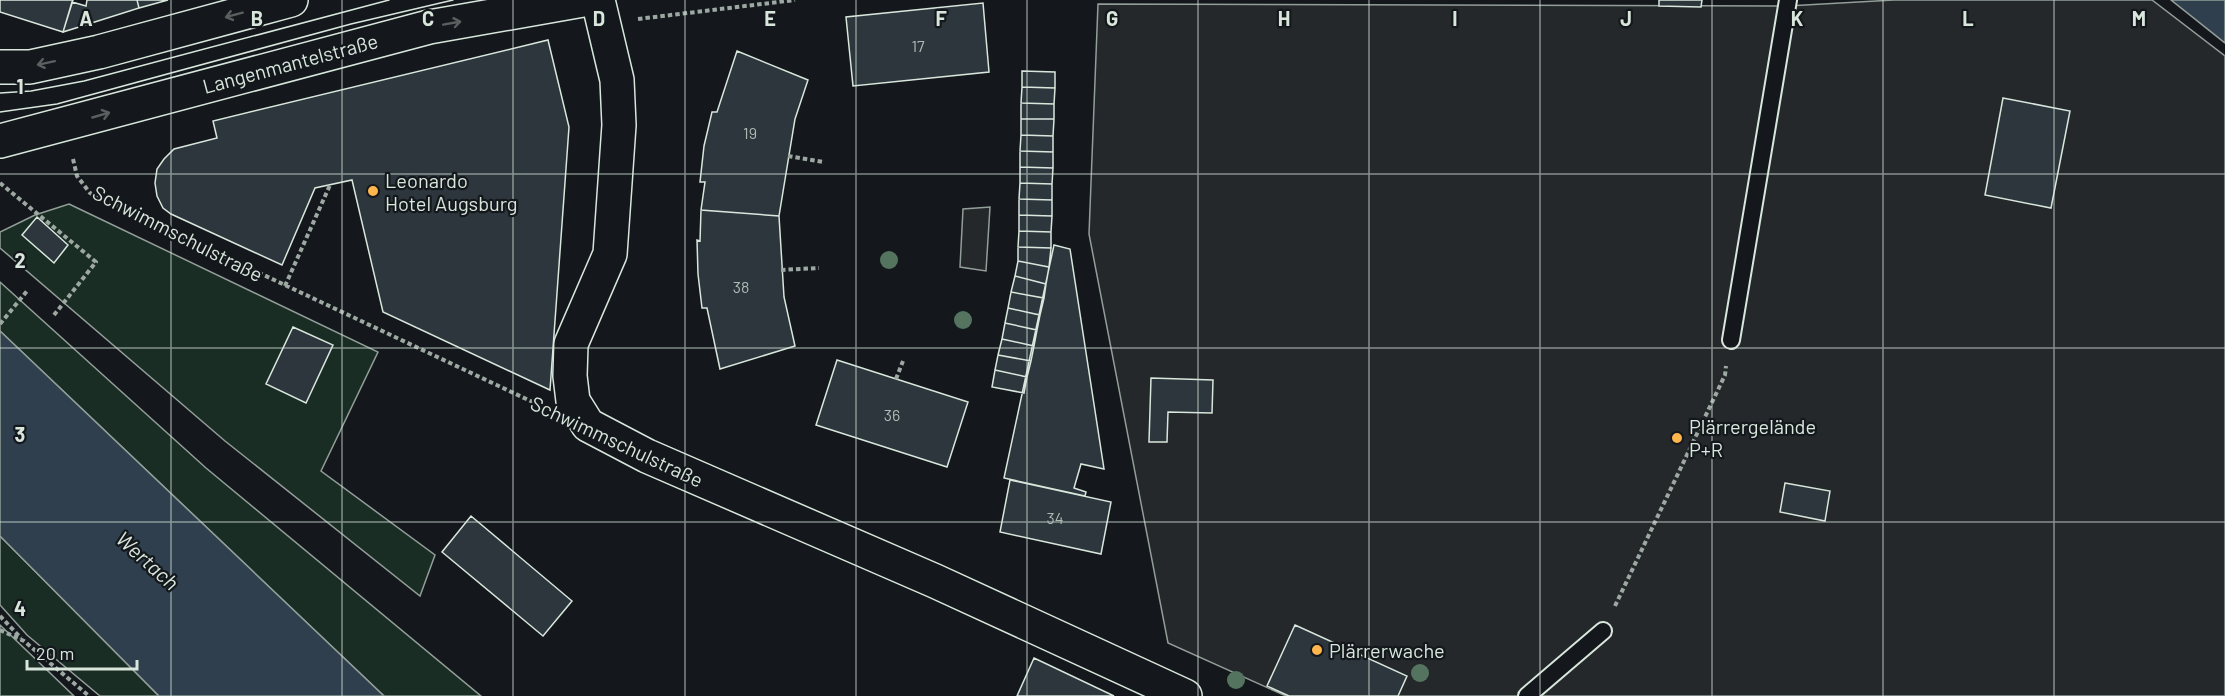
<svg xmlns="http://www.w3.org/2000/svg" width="2225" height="696" font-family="Barlow,sans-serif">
	<rect width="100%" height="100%" fill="#14181c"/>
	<path fill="#1a2d24" stroke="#939e99" stroke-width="1.5" d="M69,204l309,148 -57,119 114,84 -15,41 -195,-155 -225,-193v-16l35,-17z
		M0,282l206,186 275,228h-97l-384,-365z
		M0,536l159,160h-59l-73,-61 -27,-30z
		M0,625l74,71h-74z"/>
	<path fill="#24282b" stroke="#939e99" stroke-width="1.5" d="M1894,0h258l73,56v640h-939l-118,-53 -79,-409 9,-230 689,2z
		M990,207l-4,64 -26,-4 3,-58z"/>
	<path fill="#2f3f4d" stroke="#939e99" stroke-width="1.5" d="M2171,0h54v43z
		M0,331l384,365h-225l-159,-160z"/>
	<path fill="#2c363c" stroke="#d8e6dc" stroke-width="1.5" d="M0,0h73l-10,32 -63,-20z
		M87,0h50l2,8 -76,24 9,-30 14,4z
		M137,0h31l-29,8z
		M1659,0h43l-1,7 -42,-1z
		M983,3l6,69 -136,14 -7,-69z
		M548,40l21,87 -19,263 -167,-78 -31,-132 -37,8 -33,77 -111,-51 -8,-6 -6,-12 -2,-13 2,-14 7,-10 10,-10 43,-11 -4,-17z
		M737,51l71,29 -13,39 -16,97 -78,-6 4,-28h-5l4,-36 8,-34h5z
		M1022,71l33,1v16l-33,-1z
		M1022,87l33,1 -1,16 -33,-1z
		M2003,98l67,13 -19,97 -66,-13z
		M1021,103l33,1v15h-33z
		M1021,119h33l-1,17 -32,-1z
		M1021,135l32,1v16l-33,-1z
		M1020,151l33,1v16l-33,-1z
		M1020,167l33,1 -1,16 -32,-1z
		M1020,183l32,1v16l-33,-1z
		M1019,199l33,1v16l-33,-1z
		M701,210l78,6 5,81 11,49 -75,23 -13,-61h-5l-4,-34 -1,-34 3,1z
		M1019,215l33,1 -1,16 -32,-1z
		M37,217l31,28 -14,18 -32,-28z
		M1019,231l32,1v16l-33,-1z
		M1054,245l16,4 34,220 -23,-5 -7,24 12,4 -1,4 -81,-18z
		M1018,247l33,1 -2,19 -31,-6z
		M1018,261l31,6 -3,17 -31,-8z
		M1015,276l31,8 -2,14 -33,-6z
		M1011,292l33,6 -4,17 -32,-7z
		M1008,308l32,7 -3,15 -32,-7z
		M1005,323l32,7 -3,16 -32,-7z
		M293,327l40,18 -27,58 -40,-19z
		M1002,339l32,7 -3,15 -33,-6z
		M998,355l33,6 -4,16 -32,-7z
		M837,360l131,42 -21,65 -131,-42z
		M995,370l32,7 -3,16 -32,-6z
		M1151,378l62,2 -1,33 -44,-1 -1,30h-18z
		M1010,480l101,22 -10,52 -101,-22z
		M1785,483l45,8 -5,30 -45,-9z
		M471,516l101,85 -29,35 -101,-84z
		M1295,625l112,51 -9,20h-109l-22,-10z
		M1034,658l80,38h-97z"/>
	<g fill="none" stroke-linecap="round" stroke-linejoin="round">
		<g stroke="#d8e6dc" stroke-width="20">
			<path id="service" d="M1731,340l57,-340
				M1527,696l76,-65"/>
		</g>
		<g stroke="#d8e6dc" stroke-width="36">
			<path id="minor" d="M598,0l19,80 2,45 -9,129 -39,90 -1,32 3,25 15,24 59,31 288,125 250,115"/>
		</g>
		<g stroke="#d8e6dc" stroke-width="36">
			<path id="secondary" d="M0,67h30l69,-15 192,-52
				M0,141l429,-114 154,-27"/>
		</g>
		<path stroke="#9da8a2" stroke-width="4" stroke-dasharray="4.5 3" stroke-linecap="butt" d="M638,19l157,-19
			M788,156l36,6
			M73,159l4,17 13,17 449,212
			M0,183l96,79 -42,53
			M781,270l38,-2
			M285,286l45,-101
			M0,324l27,-33
			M896,379l7,-18
			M1615,606l110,-231 1,-9
			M0,616l21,22
			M0,630l24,11 65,55"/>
		<use href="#service" stroke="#14181c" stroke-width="16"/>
		<use href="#minor" stroke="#14181c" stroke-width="33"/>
		<use href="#secondary" stroke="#14181c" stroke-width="33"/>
		<path stroke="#d8e6dc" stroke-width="1.5" d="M0,93l31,-2 53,-10 305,-81
			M0,112l57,-8 294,-80 102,-24"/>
	</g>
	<g fill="#55745f">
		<circle cx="889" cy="260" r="9"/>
		<circle cx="963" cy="320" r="9"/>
		<circle cx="1420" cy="673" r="9"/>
		<circle cx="1236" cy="680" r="9"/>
	</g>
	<defs><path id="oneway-shaft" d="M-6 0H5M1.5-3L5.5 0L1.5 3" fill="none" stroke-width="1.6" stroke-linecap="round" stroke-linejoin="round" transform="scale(1.5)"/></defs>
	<g stroke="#59605f">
		<use href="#oneway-shaft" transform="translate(234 15) rotate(165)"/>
		<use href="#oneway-shaft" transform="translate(452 23) rotate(-10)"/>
		<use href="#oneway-shaft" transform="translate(46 63) rotate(168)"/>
		<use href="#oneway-shaft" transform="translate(101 115) rotate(-16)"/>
	</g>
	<path fill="none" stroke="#d8e6dc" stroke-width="1.5" stroke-opacity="0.55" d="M171,0v696M342,0v696M513,0v696M685,0v696M856,0v696M1027,0v696M1198,0v696M1369,0v696M1540,0v696M1712,0v696M1883,0v696M2054,0v696M0,174h2225M0,348h2225M0,522h2225"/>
	<g fill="#ffb74d" stroke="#14181c" stroke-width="2">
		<circle cx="373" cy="191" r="6"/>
		<circle cx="1677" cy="438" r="6"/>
		<circle cx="1317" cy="650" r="6"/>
	</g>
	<g text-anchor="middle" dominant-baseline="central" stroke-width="4.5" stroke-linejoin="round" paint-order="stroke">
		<g font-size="16" fill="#adbab4">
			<text x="918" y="45">17</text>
			<text x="750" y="132">19</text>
			<text x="741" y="286">38</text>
			<text x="892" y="414">36</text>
			<text x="1055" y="517">34</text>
		</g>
		<g font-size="20" fill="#d8e6dc" stroke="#14181c">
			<text transform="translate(290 63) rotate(-15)">Langenmantelstraße</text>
			<text transform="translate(178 233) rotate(27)">Schwimmschulstraße</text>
			<text transform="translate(617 441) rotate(25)">Schwimmschulstraße</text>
		</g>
		<g font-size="20" fill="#d8e6dc" stroke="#14181c" text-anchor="start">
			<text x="385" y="180">Leonardo<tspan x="385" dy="23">Hotel Augsburg</tspan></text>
			<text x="1689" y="426">Plärrergelände<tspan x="1689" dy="23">P+R</tspan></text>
			<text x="1329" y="650">Plärrerwache</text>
		</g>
		<g font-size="21" font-style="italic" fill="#d8e6dc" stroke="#14181c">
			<text transform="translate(148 560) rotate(42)">Wertach</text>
		</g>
	</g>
	<g font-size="20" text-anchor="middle" font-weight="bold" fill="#d8e6dc" stroke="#14181c" stroke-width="4.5" stroke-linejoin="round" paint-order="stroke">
		<text x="86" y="26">A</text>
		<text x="257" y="26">B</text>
		<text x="428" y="26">C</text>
		<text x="599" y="26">D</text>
		<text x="770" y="26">E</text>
		<text x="941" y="26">F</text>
		<text x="1112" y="26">G</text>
		<text x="1284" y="26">H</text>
		<text x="1455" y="26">I</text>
		<text x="1626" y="26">J</text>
		<text x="1797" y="26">K</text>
		<text x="1968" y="26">L</text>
		<text x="2139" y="26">M</text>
		<text x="20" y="94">1</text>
		<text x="20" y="268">2</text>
		<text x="20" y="442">3</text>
		<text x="20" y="616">4</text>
	</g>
	<path d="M27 660v9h110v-9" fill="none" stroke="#d8e6dc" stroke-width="3"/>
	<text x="36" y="660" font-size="18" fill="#d8e6dc" stroke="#14181c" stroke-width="4.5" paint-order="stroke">20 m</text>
</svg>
